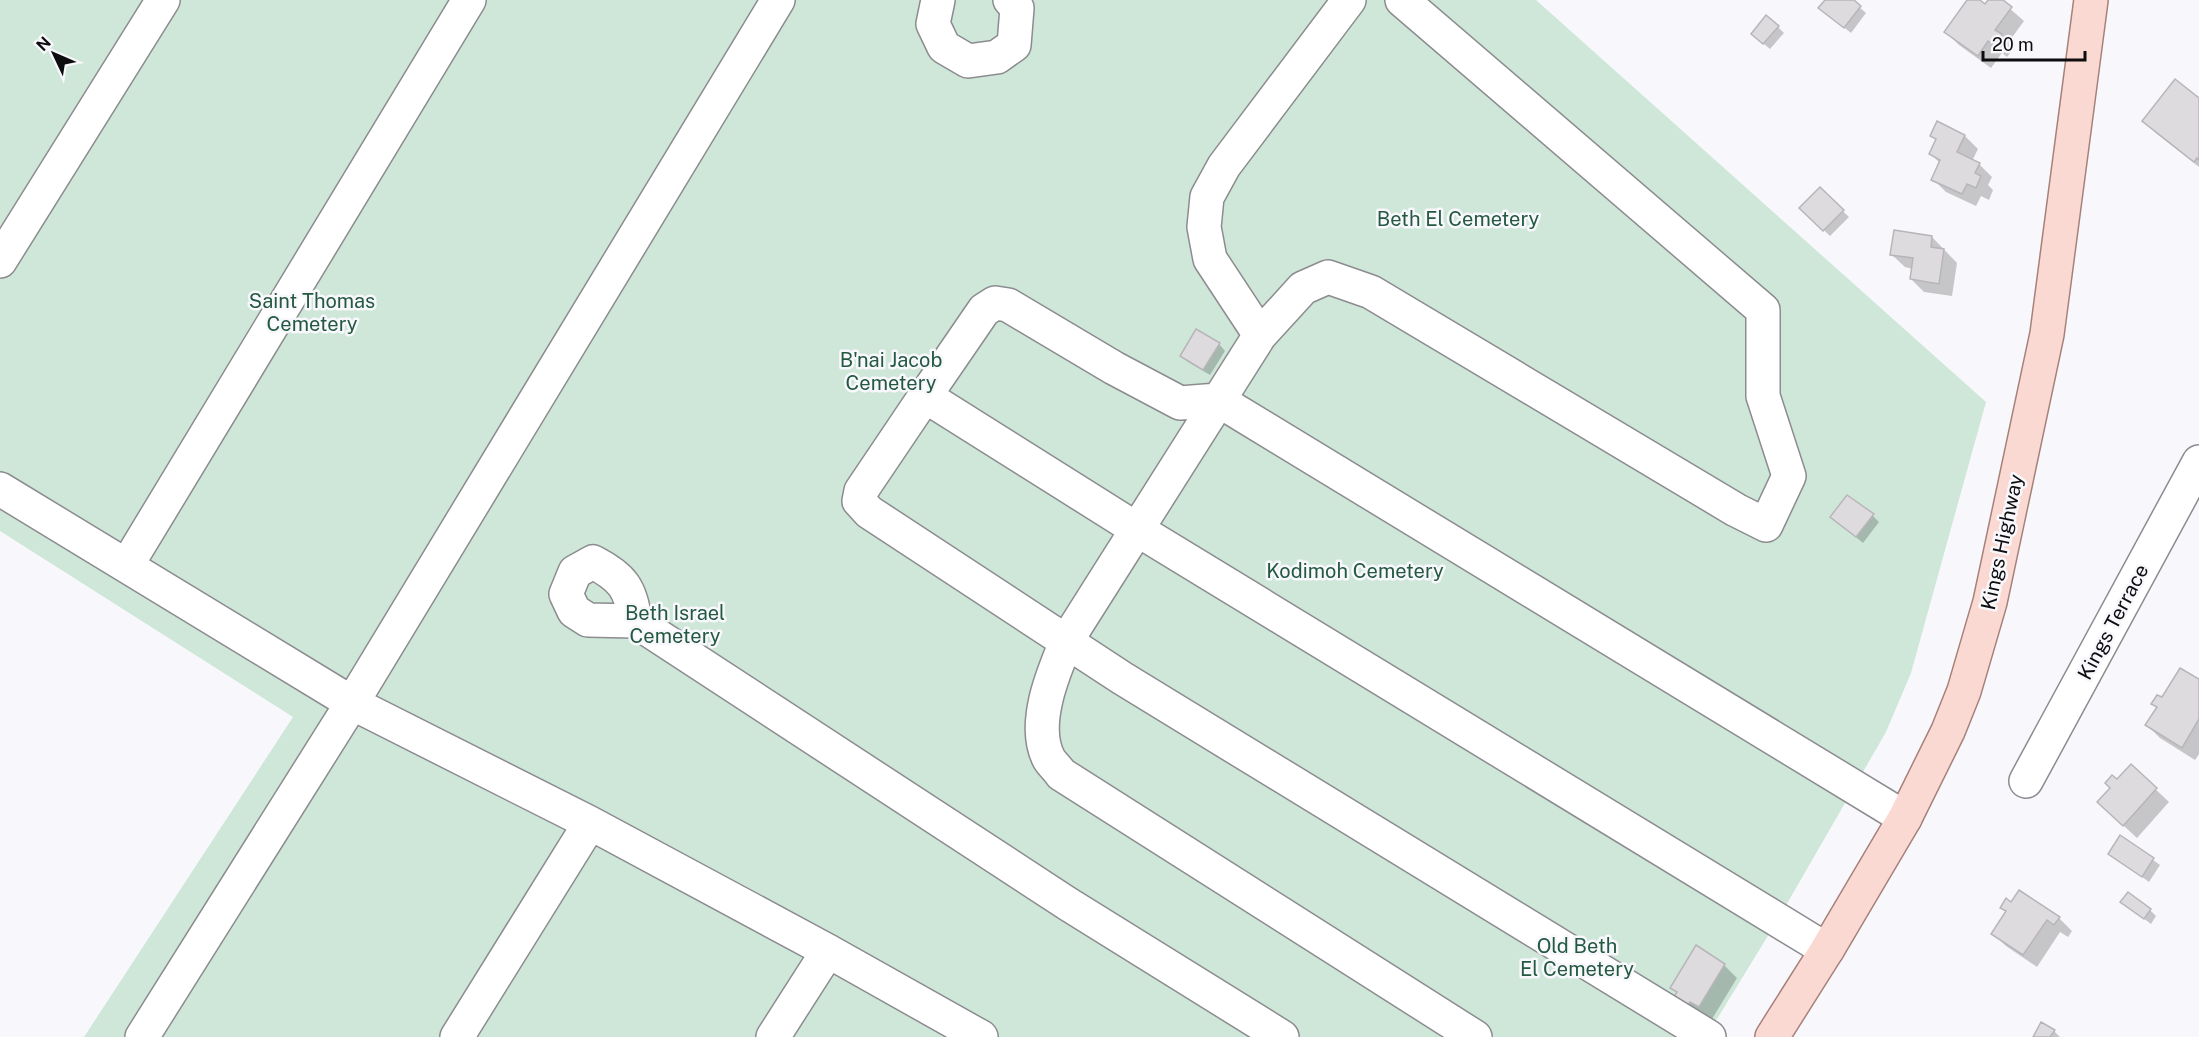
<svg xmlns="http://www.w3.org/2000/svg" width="2199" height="1037" font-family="'Public Sans',sans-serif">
	<rect width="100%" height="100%" fill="#f8f8fc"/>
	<path fill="#cee7d9" d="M0,0h1536l450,402 -75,271 -25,59 -109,189 -71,116h-1622l209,-320 -293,-186z"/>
	<path fill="#0003" d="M1826,0h25l15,13 -15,20 -31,-25z
		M1968,0h9l8,6 4,-6h11l24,21 -16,22 6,5 -7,9 -5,-4 -11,15 -32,-23 -13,-13z
		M1778,27l6,6 -14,16 -11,-9z
		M2199,99v68l-42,-33 -13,-13z
		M1938,123l27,13 13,13 -6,12 7,3 13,13 -4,8 5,5 -4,10 -8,-4 -5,10 -30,-14 -13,-13 7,-16 -9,-9 6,-14 -5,-5z
		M1820,189l29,28 -19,19 -29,-28z
		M1932,237l25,26 -5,33 -28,-4 -13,-13 2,-10 -8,-2 -14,-13z
		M1219,344l6,7 -15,24 -22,-13 -6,-6z
		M1873,516l6,6 -16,21 -31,-26z
		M2199,681v73l-4,6 -35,-22 -13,-13 11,-17 -5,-5z
		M2131,766l38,36 -32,36 -25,-23 5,-34z
		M2121,837l39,28 -11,17 -39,-29z
		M2122,902l28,8 6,6 -5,8z
		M2002,907l57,11 13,13 -4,6 -8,-5 -23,35 -31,-21 -13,-13 14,-21z
		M1724,965l13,13 -25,41 -8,-5 -3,5 -29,-31z
		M2054,1031l6,6h-26z"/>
	<path fill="#dedbdf" stroke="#b8b5b9" stroke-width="1.5" d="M1825,0h29l7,6 -17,22 -26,-20z
		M1967,0h13l5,4 3,-4h15l9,7 -17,23 7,4 -8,11 -6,-4 -10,15 -34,-24z
		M1766,15l13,11 -16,18 -12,-10z
		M2175,79l24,19v62l-2,-2 -3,4 -52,-41z
		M1937,121l28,14 -8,17 23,11 -5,10 6,3 -5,12 -9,-4 -5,10 -31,-14 9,-20 -11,-6 7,-15 -6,-3z
		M1820,187l24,23 -21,21 -24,-23z
		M1894,230l38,6 -1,11 13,2 -5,35 -29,-5 3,-21 -23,-3z
		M1196,329l24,14 -17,27 -23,-14z
		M1847,495l27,19 -18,23 -26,-20z
		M2180,668l19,11v40l-17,29 -37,-23 12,-18 -6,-3 6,-9 5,2z
		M2131,764l26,24 -34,38 -26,-24 13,-14 -5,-5 7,-8 5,4z
		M2120,835l34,23 -12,19 -34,-23z
		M2019,890l41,27 -6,8 -7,-5 -24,35 -32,-21 15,-23 -6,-3 6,-10 5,4z
		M2128,892l23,17 -7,10 -24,-17z
		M1696,945l29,19 -26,43 -9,-5 -3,5 -14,-9 4,-6 -7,-4z
		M2041,1022l14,8 -5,7h-17z"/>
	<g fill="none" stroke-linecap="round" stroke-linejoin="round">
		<g stroke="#8c8c90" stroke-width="36">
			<path id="minor" d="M938,0l-5,24 11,23 24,14 29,-4 17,-12 3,-37 -7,-8
				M1402,0l361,310v86l26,80 -23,49 -30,-15 -365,-218 -43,-15 -25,11 -43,47 -193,305c-14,33 -36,85 -18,119 3,5 9,10 12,15l414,263
				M0,261l163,-261
				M1260,335l-50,-76 -6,-32 3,-30 17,-31 125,-166
				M925,396l59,-86 11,-7 13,2 106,63 66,35 38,-3 687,418
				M0,489l352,214 238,120 238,128 153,86
				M127,565l342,-565
				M635,621c-4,-33 -13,-44 -42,-59l-18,10 -9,22 8,17 14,9 47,1 433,283 214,133
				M2026,781l173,-319
				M142,1037l210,-334 426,-703
				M457,1037l133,-214
				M773,1037l55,-86
				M1709,1037l-587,-359 -253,-166 -10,-11 2,-10 64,-95 213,134 689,420"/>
		</g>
		<g stroke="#a6817b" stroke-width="36">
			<path id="major" d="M1772,1037l55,-87 78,-132 43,-87 16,-40 26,-89 57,-268 44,-334"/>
		</g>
		<use href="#minor" stroke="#fff" stroke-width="33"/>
		<use href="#major" stroke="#fbd9d3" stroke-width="33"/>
	</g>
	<g text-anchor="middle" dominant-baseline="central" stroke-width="5" stroke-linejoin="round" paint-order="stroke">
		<g font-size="20" fill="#245941" stroke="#f8f8fc">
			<text x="1458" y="219">Beth El Cemetery</text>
			<text x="312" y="301">Saint Thomas<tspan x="312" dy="23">Cemetery</tspan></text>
			<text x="891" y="360">B'nai Jacob<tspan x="891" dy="23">Cemetery</tspan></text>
			<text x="1355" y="571">Kodimoh Cemetery</text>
			<text x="675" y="613">Beth Israel<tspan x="675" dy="23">Cemetery</tspan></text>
			<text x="1577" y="946">Old Beth<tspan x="1577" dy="23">El Cemetery</tspan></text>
		</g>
		<g font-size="20" fill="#0d0c0e" stroke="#f8f8fc">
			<text transform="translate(2002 542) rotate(-78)">Kings Highway</text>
			<text transform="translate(2113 622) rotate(-62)">Kings Terrace</text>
		</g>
	</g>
	<g transform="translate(54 54) rotate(314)" stroke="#f8f8fc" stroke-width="4.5" paint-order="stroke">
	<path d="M0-4.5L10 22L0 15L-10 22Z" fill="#0d0c0e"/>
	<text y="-9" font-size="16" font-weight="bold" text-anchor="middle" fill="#0d0c0e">N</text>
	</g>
	<path d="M1983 51v9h102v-9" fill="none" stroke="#0d0c0e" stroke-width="3"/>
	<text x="1992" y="51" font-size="18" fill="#0d0c0e" stroke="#f8f8fc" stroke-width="4.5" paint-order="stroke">20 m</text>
</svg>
